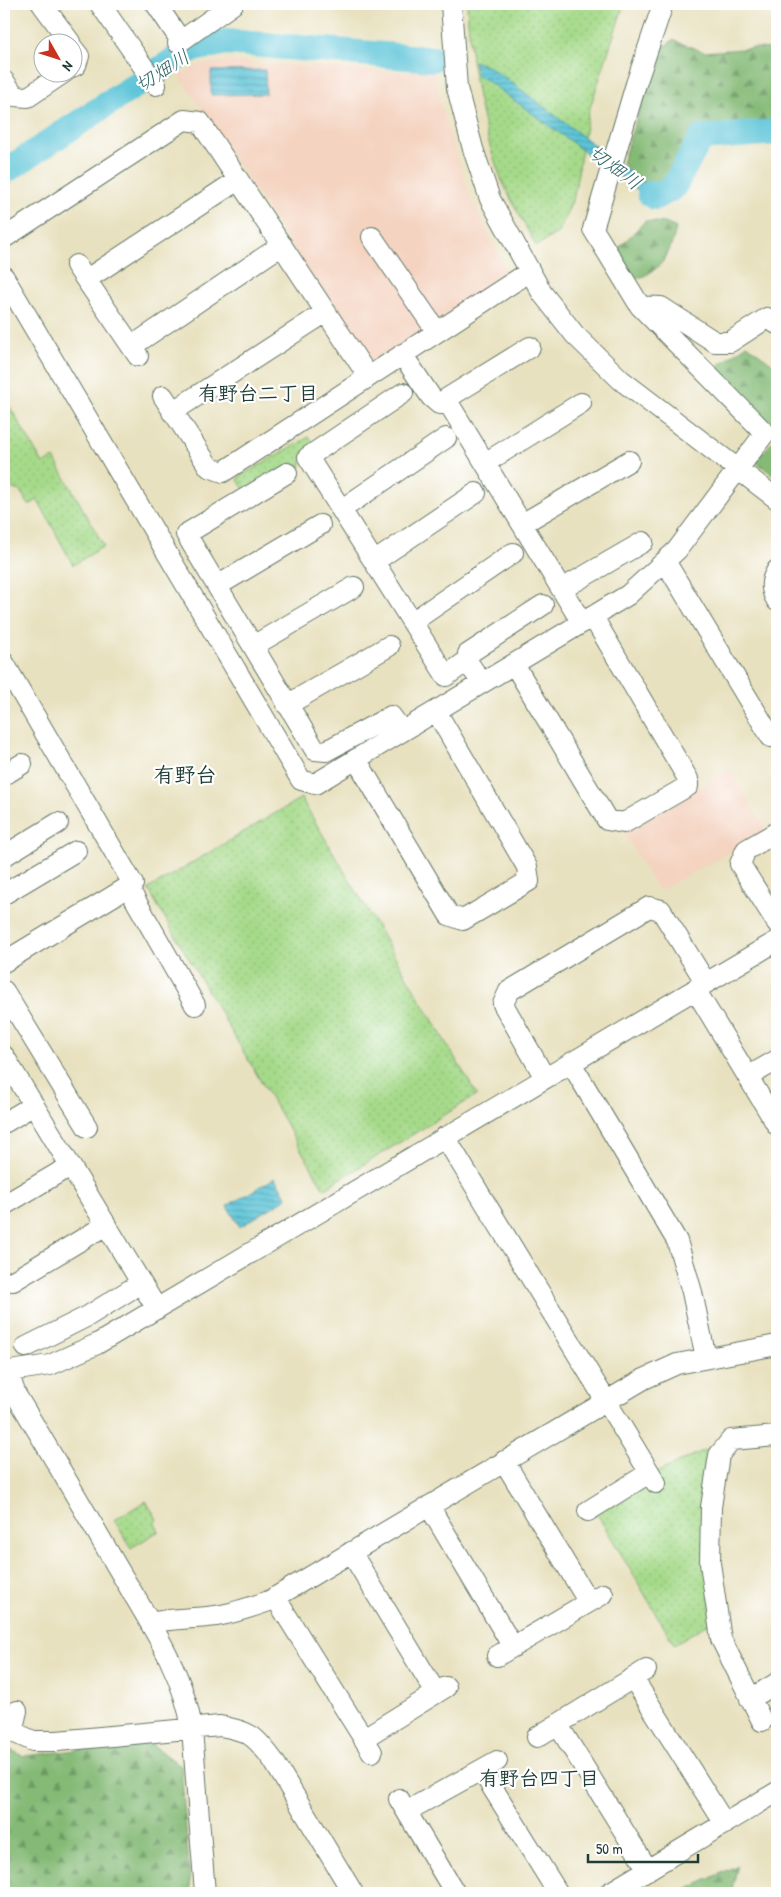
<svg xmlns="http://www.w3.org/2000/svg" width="781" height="1897" font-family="'Patrick Hand','Klee One',sans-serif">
	<defs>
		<pattern id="forest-firs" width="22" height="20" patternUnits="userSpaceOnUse" patternTransform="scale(1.25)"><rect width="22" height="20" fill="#84ba76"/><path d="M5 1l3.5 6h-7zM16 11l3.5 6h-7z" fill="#6b9862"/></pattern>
		<pattern id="park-dots" width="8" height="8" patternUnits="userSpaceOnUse" patternTransform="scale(1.25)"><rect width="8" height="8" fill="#a6da8a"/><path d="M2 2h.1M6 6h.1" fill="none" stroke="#8ebc78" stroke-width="1.8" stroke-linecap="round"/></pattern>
		<pattern id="water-rules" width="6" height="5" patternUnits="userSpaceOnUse" patternTransform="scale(1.25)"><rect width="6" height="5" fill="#5cc4d8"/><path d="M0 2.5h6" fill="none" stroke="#4ba0b0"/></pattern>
	</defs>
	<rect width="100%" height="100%" fill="#fff"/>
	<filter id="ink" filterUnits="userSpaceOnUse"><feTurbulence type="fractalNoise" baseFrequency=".02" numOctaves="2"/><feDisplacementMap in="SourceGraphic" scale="10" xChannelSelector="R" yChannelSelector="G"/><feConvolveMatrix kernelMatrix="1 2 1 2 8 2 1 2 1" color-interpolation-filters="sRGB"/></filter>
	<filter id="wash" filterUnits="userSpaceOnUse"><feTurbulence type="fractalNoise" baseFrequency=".0096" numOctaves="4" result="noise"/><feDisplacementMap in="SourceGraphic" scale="20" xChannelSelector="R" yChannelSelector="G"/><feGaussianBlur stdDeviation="1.12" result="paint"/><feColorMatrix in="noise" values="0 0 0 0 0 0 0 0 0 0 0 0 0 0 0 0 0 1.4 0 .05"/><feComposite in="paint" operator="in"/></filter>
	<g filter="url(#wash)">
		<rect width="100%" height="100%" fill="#e8e1bf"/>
		<path fill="#f4d3c0" d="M228,61l182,12v-4l25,2 5,32 31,96 37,75 -132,88 -11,-4 -186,-283 22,-11z
			M730,769l37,62 -108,60 -35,-57z"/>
		<path fill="url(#forest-firs)" stroke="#527c55" d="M673,40l31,12 50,-4 23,1v78l-81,5 -29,50 -9,7 -16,-8 -20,-18 36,-112z
			M645,221l20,2 11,5c-6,26 -13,42 -40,51l-19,-29z
			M747,345l30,22v111l-22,-17 22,-24 -62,-69z
			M149,1742l32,24 10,127h-187v-146l20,9z
			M738,1865l-7,28h-52z"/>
		<path fill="url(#park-dots)" stroke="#628c5f" d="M467,4h157l-36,110 -14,82 -15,36 -23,14c-11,-22 -24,-43 -34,-65 -22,-57 -32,-117 -35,-177z
			M7,402l36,62 11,-6 50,88 -31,19 -35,-65 -9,5 -9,-14 -7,-2 -9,-14v-70z
			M309,437l7,9 -13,8 -3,15 -12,-3 -42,27 -8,-13 2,-4z
			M301,798l176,297 -153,94 -176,-300z
			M709,1448l4,4 -2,170 -37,22 -78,-132 60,-39z
			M146,1501l11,18 -2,4 4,8 -28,17 -17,-28z"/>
		<path fill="url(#water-rules)" stroke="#3e8086" d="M474,61l15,6 18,12 145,110 5,2 12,-7 3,-6 10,4c-9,13 -21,22 -36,14l-160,-116 -10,-5z
			M265,70l1,24 -55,1v-24z
			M275,1178l12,20 -47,29 -13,-21z"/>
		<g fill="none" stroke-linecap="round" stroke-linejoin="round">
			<path stroke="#5cc4d8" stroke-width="26" d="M4,172l185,-122 37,-8 207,17
				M650,194l5,3 18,-9 28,-50 76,-6"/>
		</g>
	</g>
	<g filter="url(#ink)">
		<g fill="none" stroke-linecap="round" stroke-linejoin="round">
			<g stroke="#657665" stroke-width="22">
				<path id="minor" d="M42,4l28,38
					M100,4l56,81
					M156,4l25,37
					M451,4l6,84 16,61 17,50 52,94 33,42 46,45 156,119
					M178,43l55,-39
					M72,47l7,9 -3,9 -4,2
					M4,81l11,15 13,1 37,-25
					M372,237l65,95
					M4,238l180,-118 16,2 168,254
					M76,265l62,91
					M4,277l297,503 14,4 313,-189 49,-45 88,-117 -125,-127 -47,-77 43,-145 27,-80
					M87,279l151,-99
					M640,306l21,1 54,35h15l37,-24 10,6
					M132,346l150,-101
					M530,347l-84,52 136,224
					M402,354l29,43 8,7 9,-1
					M403,393l-95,64 138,219 21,-15 15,22
					M163,396l46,71 14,5 306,-200
					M172,412l154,-100
					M485,463l96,-60
					M287,473l-101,61 129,216 11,1 65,-35 11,15
					M342,509l104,-71
					M522,524l107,-63
					M375,561l101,-68
					M665,561l106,176
					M777,570c-7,11 -7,19 0,31
					M217,586l103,-61
					M562,589l81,-47
					M412,622l101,-69
					M253,646l101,-59
					M467,661l1,-7 75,-49
					M4,663l129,221 -129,78
					M514,664l93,156 17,3 64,-37v-7l-95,-162
					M287,705l102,-59
					M356,759l93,156 14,5 66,-39 -2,-14 -91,-156
					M4,775l18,-11
					M777,832l-31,18 -6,14 37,59
					M4,856l54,-33
					M128,887l67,118
					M4,894l72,-43
					M695,989l82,136
					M4,991l83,136
					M4,1056l153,253
					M571,1063l106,178 15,51 14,66
					M749,1076l28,-16
					M545,1078l-42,-74 6,-13 140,-84 12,3 45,73
					M4,1123l30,-18
					M445,1137l211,346
					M4,1205l66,-39
					M13,1281l93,-56
					M26,1347l62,-31 53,-33
					M4,1372l46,-7 47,-21 680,-403
					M8,1372l8,23c34,56 67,113 100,170 30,52 67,104 76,164l13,164
					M504,1461l84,140
					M429,1506l84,141
					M588,1511l61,-38
					M351,1552l85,141
					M275,1597l97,155
					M150,1623c22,-5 44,-4 66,-7 19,-3 36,-9 53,-15l375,-222 33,-15 100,-19
					M497,1656l106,-62
					M633,1678l92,146
					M750,1699l27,-16
					M762,1721l-41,-82 -11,-76 1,-56 8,-52 12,-15 46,-4
					M558,1725l90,145
					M4,1728l29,13h24l163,-15c30,5 35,10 53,34l80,133
					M12,1732l5,-21
					M537,1737l109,-67
					M364,1738l82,-51
					M482,1771l76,122
					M399,1799l56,94
					M407,1811l90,-50
					M609,1893l168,-101"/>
			</g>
			<use href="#minor" stroke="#fff" stroke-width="20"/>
		</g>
	</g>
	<g text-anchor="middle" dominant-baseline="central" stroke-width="4.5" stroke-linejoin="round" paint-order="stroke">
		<g font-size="20" font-style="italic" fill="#316665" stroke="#fff">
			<text transform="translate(162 70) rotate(-32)">切畑川</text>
			<text transform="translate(616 167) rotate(37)">切畑川</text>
		</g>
		<g font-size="20" font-weight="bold" fill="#1f3d34" stroke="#fff">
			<text x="258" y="392">有野台二丁目</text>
			<text x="539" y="1777">有野台四丁目</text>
		</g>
		<g font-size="21" font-weight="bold" fill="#1f3d34" stroke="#fff">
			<text x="185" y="774">有野台</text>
		</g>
	</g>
	<rect width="781" height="1897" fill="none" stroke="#fff" stroke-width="20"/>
	<g transform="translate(58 58) rotate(129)"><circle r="24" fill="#ffffff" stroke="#a5b1ae"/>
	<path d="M0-4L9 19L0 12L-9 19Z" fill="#c8321e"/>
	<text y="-8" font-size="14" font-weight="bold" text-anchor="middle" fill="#1f3d34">N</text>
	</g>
	<path d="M588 1854v8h110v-8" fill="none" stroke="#1f3d34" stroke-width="2.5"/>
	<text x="596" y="1854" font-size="15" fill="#1f3d34" stroke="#ffffff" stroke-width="4" paint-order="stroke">50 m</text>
</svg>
